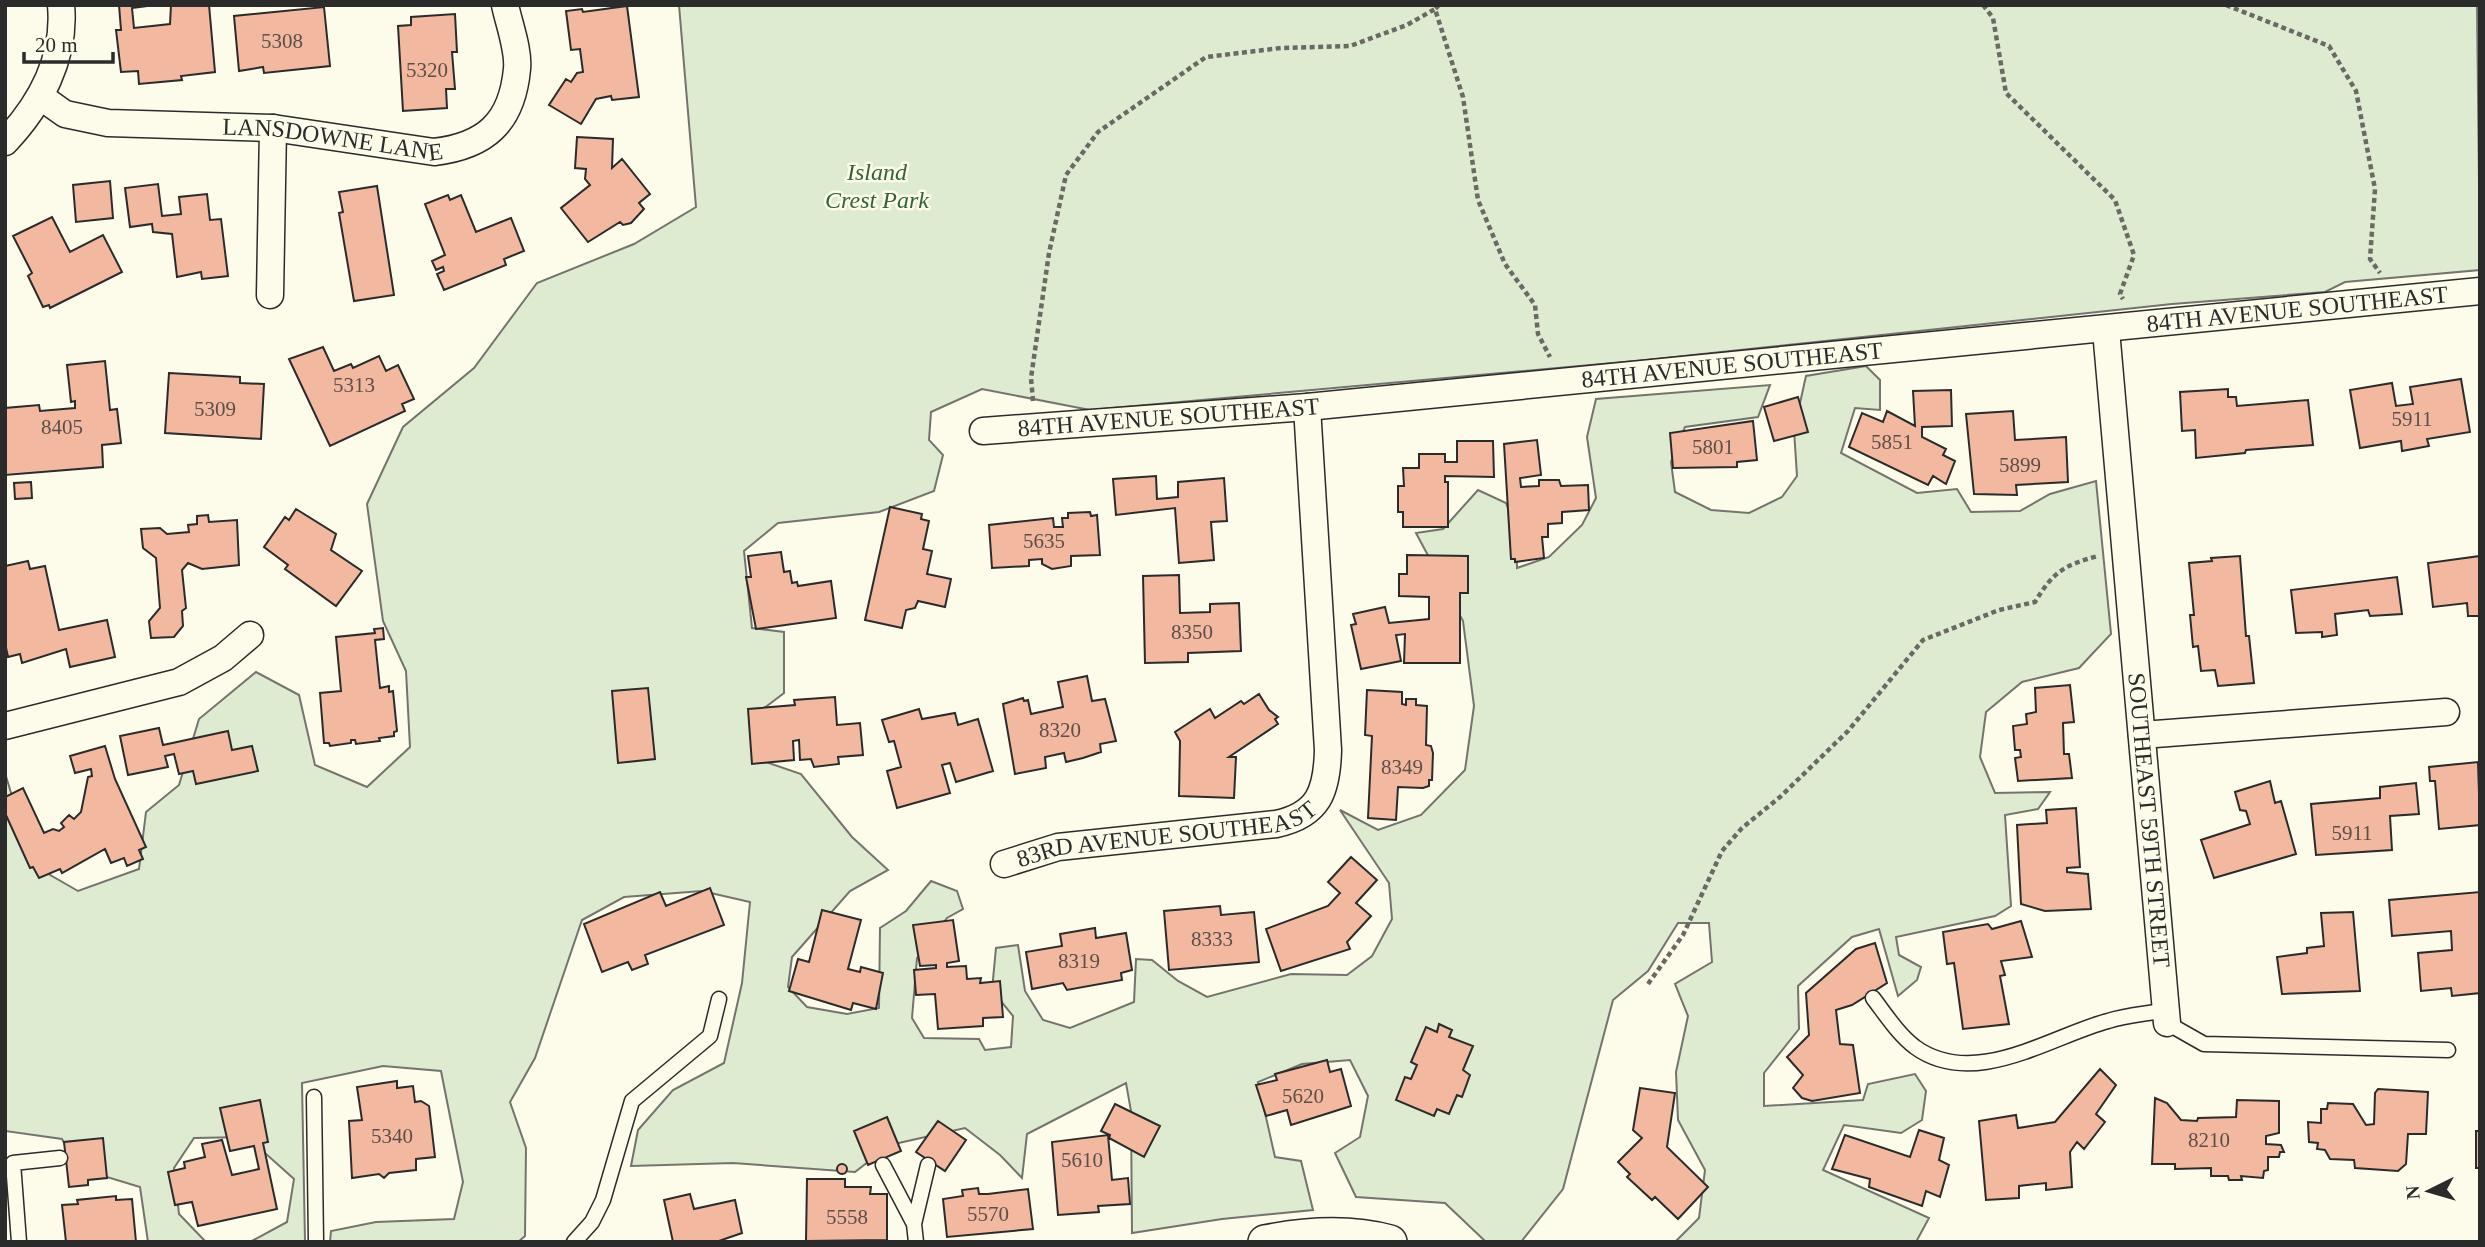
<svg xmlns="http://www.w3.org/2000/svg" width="2485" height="1247" font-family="Georgia,serif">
	<rect width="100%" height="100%" fill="#fdfbea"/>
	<path fill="#deebd1" stroke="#74746e" stroke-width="2" d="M679,5h1798l3,265 -135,12 -20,10 -153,12 -526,56 -556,50 -108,-21 -51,23 -2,28 14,15 -9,36 -55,21 -101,11 -34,28 8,77 32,4v61l-25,19 1,48 41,14 51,63 36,33 -38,21 -58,66 -4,30 19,20 40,7 32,-6 1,-80 26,-17 25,-30 26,10 6,18 -16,9 -30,40 -5,60 12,20 55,1 6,11 26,-3 2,-31 -21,-26 4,-42 22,-3 7,46 18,29 27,8 64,-26 2,-43 16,1 26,21 29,16 84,-23 56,1 25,-19 20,-37 -3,-36 -49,-73 38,20 43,-15 44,-45 9,-64 -11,-85 -47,-88 27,-4 35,-39 28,13 10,25 1,40 32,-11 33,-32 14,-27 -9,-61 9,-38 174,-14 -12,32 -73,10 -14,35 4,30 36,18 38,3 33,-16 15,-21 -3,-46 12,-54 60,-10 14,14v30l-25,-2 -14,45 76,40 40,-4 14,23 49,-1 30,-17 46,-13 15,153 -32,34 -57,14 -36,30 -6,45 15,36 55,-1 -12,17 -33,6 6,91 -16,10 -99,21 3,18 22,12 -4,13 -19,16 -19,-67 -27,8 -54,49 1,43 -35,44v33l99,-6 5,-16 47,-10 11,17 -4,29 -21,13 -57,-8 -21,45 106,48 -13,24h-241l24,-24 6,-48 -27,-50 -2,-48 12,-56 -13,-32 37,-22 -3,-39h-31l-30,48 -35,29 -50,189 -42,53h-35l-41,-39 -89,-6 -21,-44 25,-16 8,-41 -18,-36 -48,4 -44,18 17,75 26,4 12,49 -91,9 -90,14 -1,-122 -5,-28 -99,51 -5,44 -22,-23 -35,-27 -75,17 -35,27 -122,-9 -102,3 7,-36 35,-40 51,-27 18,-80 8,-81 -48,-11 -78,6 -42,23 -47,138 -25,44 16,46 -1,88 -7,6h-188l1,-11 45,-9 78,-3 9,-37 -22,-111 -58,-5 -81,17 3,159h-55l37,-20 7,-43 -47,-42 -53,1 -20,30 5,46 27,28h-58l-8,-55 -63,-19 -15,-29 -57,-8v-358l28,92 45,26 61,-22 7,-57 33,-27 20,-66 57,-47 43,23 16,70 52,22 43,-40 -4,-76 -23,-50 -16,-117 36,-77 71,-59 63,-85 97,-39 62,-37z"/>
	<path fill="#f2b8a0" stroke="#2b2b2b" stroke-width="2" d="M119,5h36l-23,3 2,20 36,-4 1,-19h38l6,67 -34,4 1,4 -43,4 -1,-13 -17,1 -5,-42h5z
		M627,6l12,91 -27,3 -1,-4 -15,3 -15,25 -32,-19 17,-26 5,3 6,-9 6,-1 -3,-23 -9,1 -5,-39 16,-2 1,3z
		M324,7l6,59 -66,7 -1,-6 -24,4 -5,-55z
		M455,14l2,38h-5l3,37h-9l1,19 -44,3 -5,-85 13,-1v-8z
		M577,137l36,2 -1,29 10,-9 28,35 -11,9 5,6 -13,14 -8,2 -3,-3 -32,20 -27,-34 29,-23 -5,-6 1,-10 -11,-1z
		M110,181l3,37 -37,4 -3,-37z
		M158,184l4,32 19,-2 -2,-17 28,-3 3,26 11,-1 7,57 -26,3 -1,-7 -24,5 -5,-43 -19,-2 -1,-8 -22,3 -5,-39z
		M377,186l17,109 -40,6 -15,-88 4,-1 -4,-20z
		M448,195l2,5 11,-5 15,37 35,-14 13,33 -20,8 2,6 -62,25 -7,-16 7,-3 -1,-4 -7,3 -4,-9 13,-6 -20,-51z
		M52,217l18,35 33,-17 19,37 -72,36 -1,-3 -6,2 -15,-31 4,-3 -19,-37z
		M323,347l11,24 17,-7 2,4 26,-12 7,15 12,-6 16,34 -12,5 3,7 -75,35 -41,-87z
		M105,361l5,49 7,-1 4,34 -19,2 1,22 -98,8v-67l34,-3 1,6 35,-3v-7l-4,1 -4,-37z
		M169,373l71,4v6l24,1 -3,55 -96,-6z
		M2461,379l9,53 -43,7 2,7 -27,5 -1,-10 -41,7 -10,-58 42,-7 4,23 17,-2 -3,-17z
		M2228,389v8h8l1,9 71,-6 5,45 -67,5 -1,3 -49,5 -1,-28 -13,1 -2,-39z
		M1951,390l1,36 -30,1v10l24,12 -3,6 12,6 -9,23 -13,-8 -5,9 -79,-38 13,-34 21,9 4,-11 28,15 -2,-35z
		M1798,397l10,35 -34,9 -10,-34z
		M2013,411l2,29 51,-3 2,45 -52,3 1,10 -43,-1 -8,-80z
		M1753,421l4,39 -20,2v5l-64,1 -3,-35z
		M1537,440l4,35 -21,3 1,9 18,-1v-6h20l2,6 27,-1 1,25 -27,2v11l-14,1v13h-6l2,21 -29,4v-3h-4l-7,-115z
		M1457,441h36l1,36 -49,-1v6h3v45h-45v-15h-5v-26h6l-1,-18h16v-14h26v8h12z
		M1156,476l1,23 21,-2v-15l46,-4 3,43 -16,1 3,38 -35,3 -4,-55 -59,7 -3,-36z
		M31,482l1,16 -17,1 -1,-16z
		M890,507l32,7 -1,5 8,2 -6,28 9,2 -5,23 24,5 -6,28 -27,-6 -3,7 -9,2 -4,18 -37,-8z
		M296,509l40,25 -5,16 31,21 -26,35 -51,-37 3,-4 -24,-18 21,-30 4,3z
		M1090,512l1,4 6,-1 3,40 -29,1v10l-19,3 -10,-5v-5l-13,1v6l-37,2 -3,-43 64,-7 1,9h9l-1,-9h6v-5z
		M208,515l1,7 28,-2 2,45 -37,4 -14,-6 -6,7 4,38 -4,3 1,15 -9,11 -23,1 -2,-17 11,-13 -4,-50 -13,-10 -2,-19 19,-1 7,6 22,-2 -1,-7 9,-1v-8z
		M781,552l3,20 6,-1 2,12 5,-1 1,4 33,-5 5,37 -80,11 -10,-52h5l-3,-21z
		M1407,555l61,1v37h-8v70h-56l1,-29 -9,1 5,26 -40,8 -10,-44 5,-1 -3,-10 32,-7 4,16 40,-4v-22l-30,-1v-22h8z
		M2240,556l6,80h3l5,47 -36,3 -3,-16 -14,1 -3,-25 -5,1 -3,-32h4l-5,-52 23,-2 -1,-3z
		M2480,556v60h-12l-1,-13 -34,4 -5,-44z
		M28,561l2,8 15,-3 14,64 48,-10 8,37 -45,10 -4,-18 -44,14 -2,-9 -12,3 -3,-14v-77z
		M1179,575l1,38 30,-1v-8l29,-1 2,48 -53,2v9l-43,1 -2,-87z
		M2397,577l5,37 -32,2 -2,-6 -33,4 2,21 -15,2v-5l-26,1 -5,-43z
		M383,628l1,11 -9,1 5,48 9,-2v6l4,-1 4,40 -3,1v4l-15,2 1,3 -24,3 -1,-4h-4v3l-21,3 -1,-3h-5l-4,-50 21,-2 -5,-54 39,-4 -1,-4z
		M1087,676l5,25 13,-2 11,42 -16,3 1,8 -18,6 -17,4 -2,-9 -19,4 1,11 -31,6 -12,-70 20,-6 1,3 4,-1 3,14 32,-7 -5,-25z
		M2070,685l4,37 -11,1 1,31h5l3,24 -54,3 -3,-23 6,-1 -1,-7h-5l-2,-24 14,-2 -1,-10 10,-2 -1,-24z
		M648,688l7,71 -37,4 -6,-72z
		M1367,690l35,2v12l4,1v-6h10v6l11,1 -1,39 5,1 2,7 -1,27h-3v6l-6,2 -25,-1 -2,33 -28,-2 4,-82 -7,-1z
		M1259,694l10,16 9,7 -3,2 3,5 -49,33h7l-2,41 -55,-2 1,-55 -5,-9 35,-23 5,9 26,-17 3,3z
		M835,697l2,28 23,-2 3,32 -25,2 1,7 -25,3 -3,-8 -11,1 -1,-20 -6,1 1,19 -42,4 -4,-55 47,-4 -1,-5z
		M919,709l3,10 33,-6 3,12 20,-6 15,52 -37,11 -6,-19 -8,2 8,28 -53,15 -10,-37 14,-4 -7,-26 -5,1 -7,-22z
		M159,728l4,17 65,-14 4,19 20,-4 6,25 -62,13 -3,-13 -14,3 -5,-20 -9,2 3,11 -40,8 -8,-39z
		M105,746l10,33 31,68 -7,3 4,9 -16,7 -3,-8 -13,5 -6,-14 -43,24 -2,-4 -21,9 -6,-11 -3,1 -25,-55v-16l18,-9 21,45 9,-4 6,2 5,-4 -3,-4 8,-8 5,4 7,-7 7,-35 4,-1 -1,-7 -16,4 -5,-17z
		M2478,762l2,63 -41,4 -4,-48h-5l-1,-14z
		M2270,781l5,22 6,-2 15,53 -82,24 -13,-38 49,-16 -4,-13 -6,-1 -5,-18z
		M2416,783l3,31 -29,2 2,34 -76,5 -5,-51 69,-6v-11z
		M2076,808l4,59 -13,1v4l21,2 3,35 -46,2 -24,-7 -4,-79 30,-2 -1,-13z
		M1351,857l26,23 -21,23 15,13 -24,26 3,7 -69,22 -15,-42 62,-23 12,-13 -12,-11z
		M710,888l14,37 -79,30 3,9 -16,6 -4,-8 -26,10 -18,-48 76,-32 6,14z
		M2480,892v101l-28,3 -1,-8 -30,3 -3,-38 34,-3 -1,-19 -59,5 -3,-36z
		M1220,906l1,9 33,-3 5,50 -90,8 -5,-59z
		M822,910l39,10 -13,49 12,3 1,-5 22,6 -7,36 -23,-6 -2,7 -62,-19 9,-32 11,3z
		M2353,912l7,79 -78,3 -5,-37 30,-4v-5l17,-2 -3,-33z
		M953,920l6,41 -12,2v4l19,-1 1,13 14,-1 -1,5 20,-2 3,36 -20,1v8l-45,3 -3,-35 -19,1 -2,-25 22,-2v-3l-16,1 -7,-41z
		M2021,921l11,36 -31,4 4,14 -5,1 9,48 -46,5 -9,-66 -7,1 -4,-32 45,-8 4,5z
		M1095,928l1,10 30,-5 6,37 -11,3 1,7 -55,10 -4,-7 -31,6 -6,-37 36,-6 -2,-12z
		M1875,943l12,40 -35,22 -16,5 4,34 13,1 7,48 -48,8 -10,-3 -9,-10 10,-13 -16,-18 22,-22 -3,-42 50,-44z
		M1439,1024l13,6 -3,7 24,9 -10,24 7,5 -8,22 -5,-2 -8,19 -12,-5 -3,7 -38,-16 9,-23 6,2 6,-14 -6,-3 15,-35 11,5z
		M1327,1060l3,12 11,-3 10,37 -60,19 -4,-15 -21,6 -10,-31 21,-5 -2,-6z
		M2100,1069l16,16 -20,29 9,8 -21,27 -7,-7 -7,10 2,35 -26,3v-7l-27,3v12l-33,2 -7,-79 37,-6 2,13 37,-6z
		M397,1081v7l16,-2 2,16 6,-1 8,5 6,51 -19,2v11l-27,3 -5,5 -5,-4 -27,4 -3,-57 13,-1 -5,-33z
		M1640,1088l35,5 -8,54 41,40 -30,32 -23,-22 -3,3 -25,-23 3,-3 -12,-12 24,-24 -9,-8z
		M2378,1089l50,3 -2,42h-18l-2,30 -8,7 -43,-3 -1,-8 -24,-1 -5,-9 -8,-1 1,-6 -9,-1 -1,-20 13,1v-14h6l1,-6 25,1 13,21 8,-1 1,-31z
		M2155,1098l12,5 14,17 16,1 1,-3 38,-1 1,-17 42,1v32l-13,3v8l15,1 3,7h-4l-1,5h-11v13l-4,1 -1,7 -22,-2 1,4h-13l-1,-4h-17v-8l-36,1v-5h-23z
		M260,1100l8,42 -5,1 14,66 -79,17 -6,-24 -17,3 -7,-33 17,-4 -1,-6 21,-5 -3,-13 20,-4 10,35 27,-6 -5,-23 -24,5 -10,-43z
		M1115,1104l45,22 -16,31 -35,-19 1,-3 -9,-4z
		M887,1117l14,34 -33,14 -14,-34z
		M938,1121l28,19 -21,31 -29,-19z
		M1919,1130l25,8 -5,22 10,5 -9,32 -14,-6 -4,15 -53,-19 1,-8 -38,-10 13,-34 65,22z
		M2476,1131h4v37h-4z
		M1108,1135l4,45 16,-2 2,26 -32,2 1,6 -41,3 -6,-73z
		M103,1138l4,40 -19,2v5l-19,2 -5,-45z
		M837 1169a5 5 0 1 1 10 0a5 5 0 1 1-10 0Z
		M807,1179h38v8h26l-1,7h17v46l-81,1z
		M978,1188l1,6h9l40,-5 5,40 -86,8 -4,-38 20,-3 -1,-6z
		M690,1194l4,15 41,-9 7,33 -26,9h-43l-9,-42z
		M116,1196v4l16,-1 4,43h-70l-4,-37 16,-1 -1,-4z"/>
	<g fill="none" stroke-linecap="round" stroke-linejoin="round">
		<g stroke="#2b2b2b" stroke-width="17">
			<path id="service" d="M1873,998c13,17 25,36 42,49 59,43 136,-11 193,-26 19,-6 39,-7 58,-11
				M2167,1023l37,21 244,6
				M314,1097l2,145
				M883,1165l31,59 2,18
				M914,1224l14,-59
				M19,1242l-6,-79 47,-5
				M574,1242l18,-20 11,-22 29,-99 78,-65 9,-37"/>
		</g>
		<g stroke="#2b2b2b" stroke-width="29">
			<g id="minor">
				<path id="s1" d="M41,97l24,17 43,9 165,5 161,24c51,-6 78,-29 83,-83 2,-19 -8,-45 -12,-64"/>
				<path d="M5,142c35,-37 61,-84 56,-137"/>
				<path d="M270,295l3,-167"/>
				<path id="s2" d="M2106,330l61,693"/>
				<path id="s3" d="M983,431l324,-24 1173,-116"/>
				<path d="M5,726l174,-44 44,-24 27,-23"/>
				<path d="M2142,735l304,-23"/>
				<path id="s4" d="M1004,864l54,-17 218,-23c43,-9 51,-33 52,-74l-21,-343"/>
			</g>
		</g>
		<g stroke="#2b2b2b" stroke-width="36">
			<path id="tertiary" d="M1265,1242c40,-8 85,-11 125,0"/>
		</g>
		<path stroke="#6a6964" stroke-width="4.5" stroke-dasharray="5 3.5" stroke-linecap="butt" d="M1439,5l-4,4 28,88 15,103 27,64 30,41 3,29 12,23
			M1983,5l10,13 13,75 109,107 19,55 -14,39 3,5
			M2226,5l103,41 27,45 19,98 -5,70 10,14
			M1033,401l-2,-23 18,-125 17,-78 32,-43 108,-75 75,-9 69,-2 57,-21 28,-16
			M1648,984l35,-49 39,-84 20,-23 38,-31 68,-66 75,-91 76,-30 36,-8c18,-30 29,-37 63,-46"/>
		<use href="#service" stroke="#fdfbea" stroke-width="14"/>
		<use href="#minor" stroke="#fdfbea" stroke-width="26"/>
		<use href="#tertiary" stroke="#fdfbea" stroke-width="33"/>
	</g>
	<g text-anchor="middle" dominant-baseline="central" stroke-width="5" stroke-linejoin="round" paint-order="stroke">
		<g font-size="21" fill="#5d4e48">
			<text x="282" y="41">5308</text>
			<text x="427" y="70">5320</text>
			<text x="354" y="385">5313</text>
			<text x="215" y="409">5309</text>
			<text x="2412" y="419">5911</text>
			<text x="62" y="427">8405</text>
			<text x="1892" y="442">5851</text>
			<text x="1713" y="447">5801</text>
			<text x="2020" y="465">5899</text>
			<text x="1044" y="541">5635</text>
			<text x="1192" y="632">8350</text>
			<text x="1060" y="730">8320</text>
			<text x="1402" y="767">8349</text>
			<text x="2352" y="833">5911</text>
			<text x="1212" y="939">8333</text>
			<text x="1079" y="961">8319</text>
			<text x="1303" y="1096">5620</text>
			<text x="392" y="1136">5340</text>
			<text x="2209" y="1140">8210</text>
			<text x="1082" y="1160">5610</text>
			<text x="988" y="1214">5570</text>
			<text x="847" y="1217">5558</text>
		</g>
		<g font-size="24" fill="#2b2b2b" stroke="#fdfbea">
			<text stroke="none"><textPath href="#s1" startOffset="299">LANSDOWNE LANE</textPath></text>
			<text stroke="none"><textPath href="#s3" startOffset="1320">84TH AVENUE SOUTHEAST</textPath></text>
			<text stroke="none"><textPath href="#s3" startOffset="752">84TH AVENUE SOUTHEAST</textPath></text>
			<text stroke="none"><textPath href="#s3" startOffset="186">84TH AVENUE SOUTHEAST</textPath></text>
			<text stroke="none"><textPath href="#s2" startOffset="492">SOUTHEAST 59TH STREET</textPath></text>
			<text stroke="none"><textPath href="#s4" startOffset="166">83RD AVENUE SOUTHEAST</textPath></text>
		</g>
		<g font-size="24" font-style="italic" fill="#34623c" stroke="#fdfbea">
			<text x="877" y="172">Island<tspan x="877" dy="28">Crest Park</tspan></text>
		</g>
	</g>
	<rect width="2485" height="1247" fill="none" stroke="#2b2b2b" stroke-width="14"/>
	<g transform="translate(2429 1191) rotate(265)" stroke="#fdfbea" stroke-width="5" paint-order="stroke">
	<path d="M0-5L12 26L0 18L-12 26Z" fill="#2b2b2b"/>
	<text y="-10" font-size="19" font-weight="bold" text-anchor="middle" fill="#2b2b2b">N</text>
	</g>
	<path d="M24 52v10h89v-10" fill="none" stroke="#2b2b2b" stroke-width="3.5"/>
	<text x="35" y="52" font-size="21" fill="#2b2b2b" stroke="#fdfbea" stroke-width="5" paint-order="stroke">20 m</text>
</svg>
